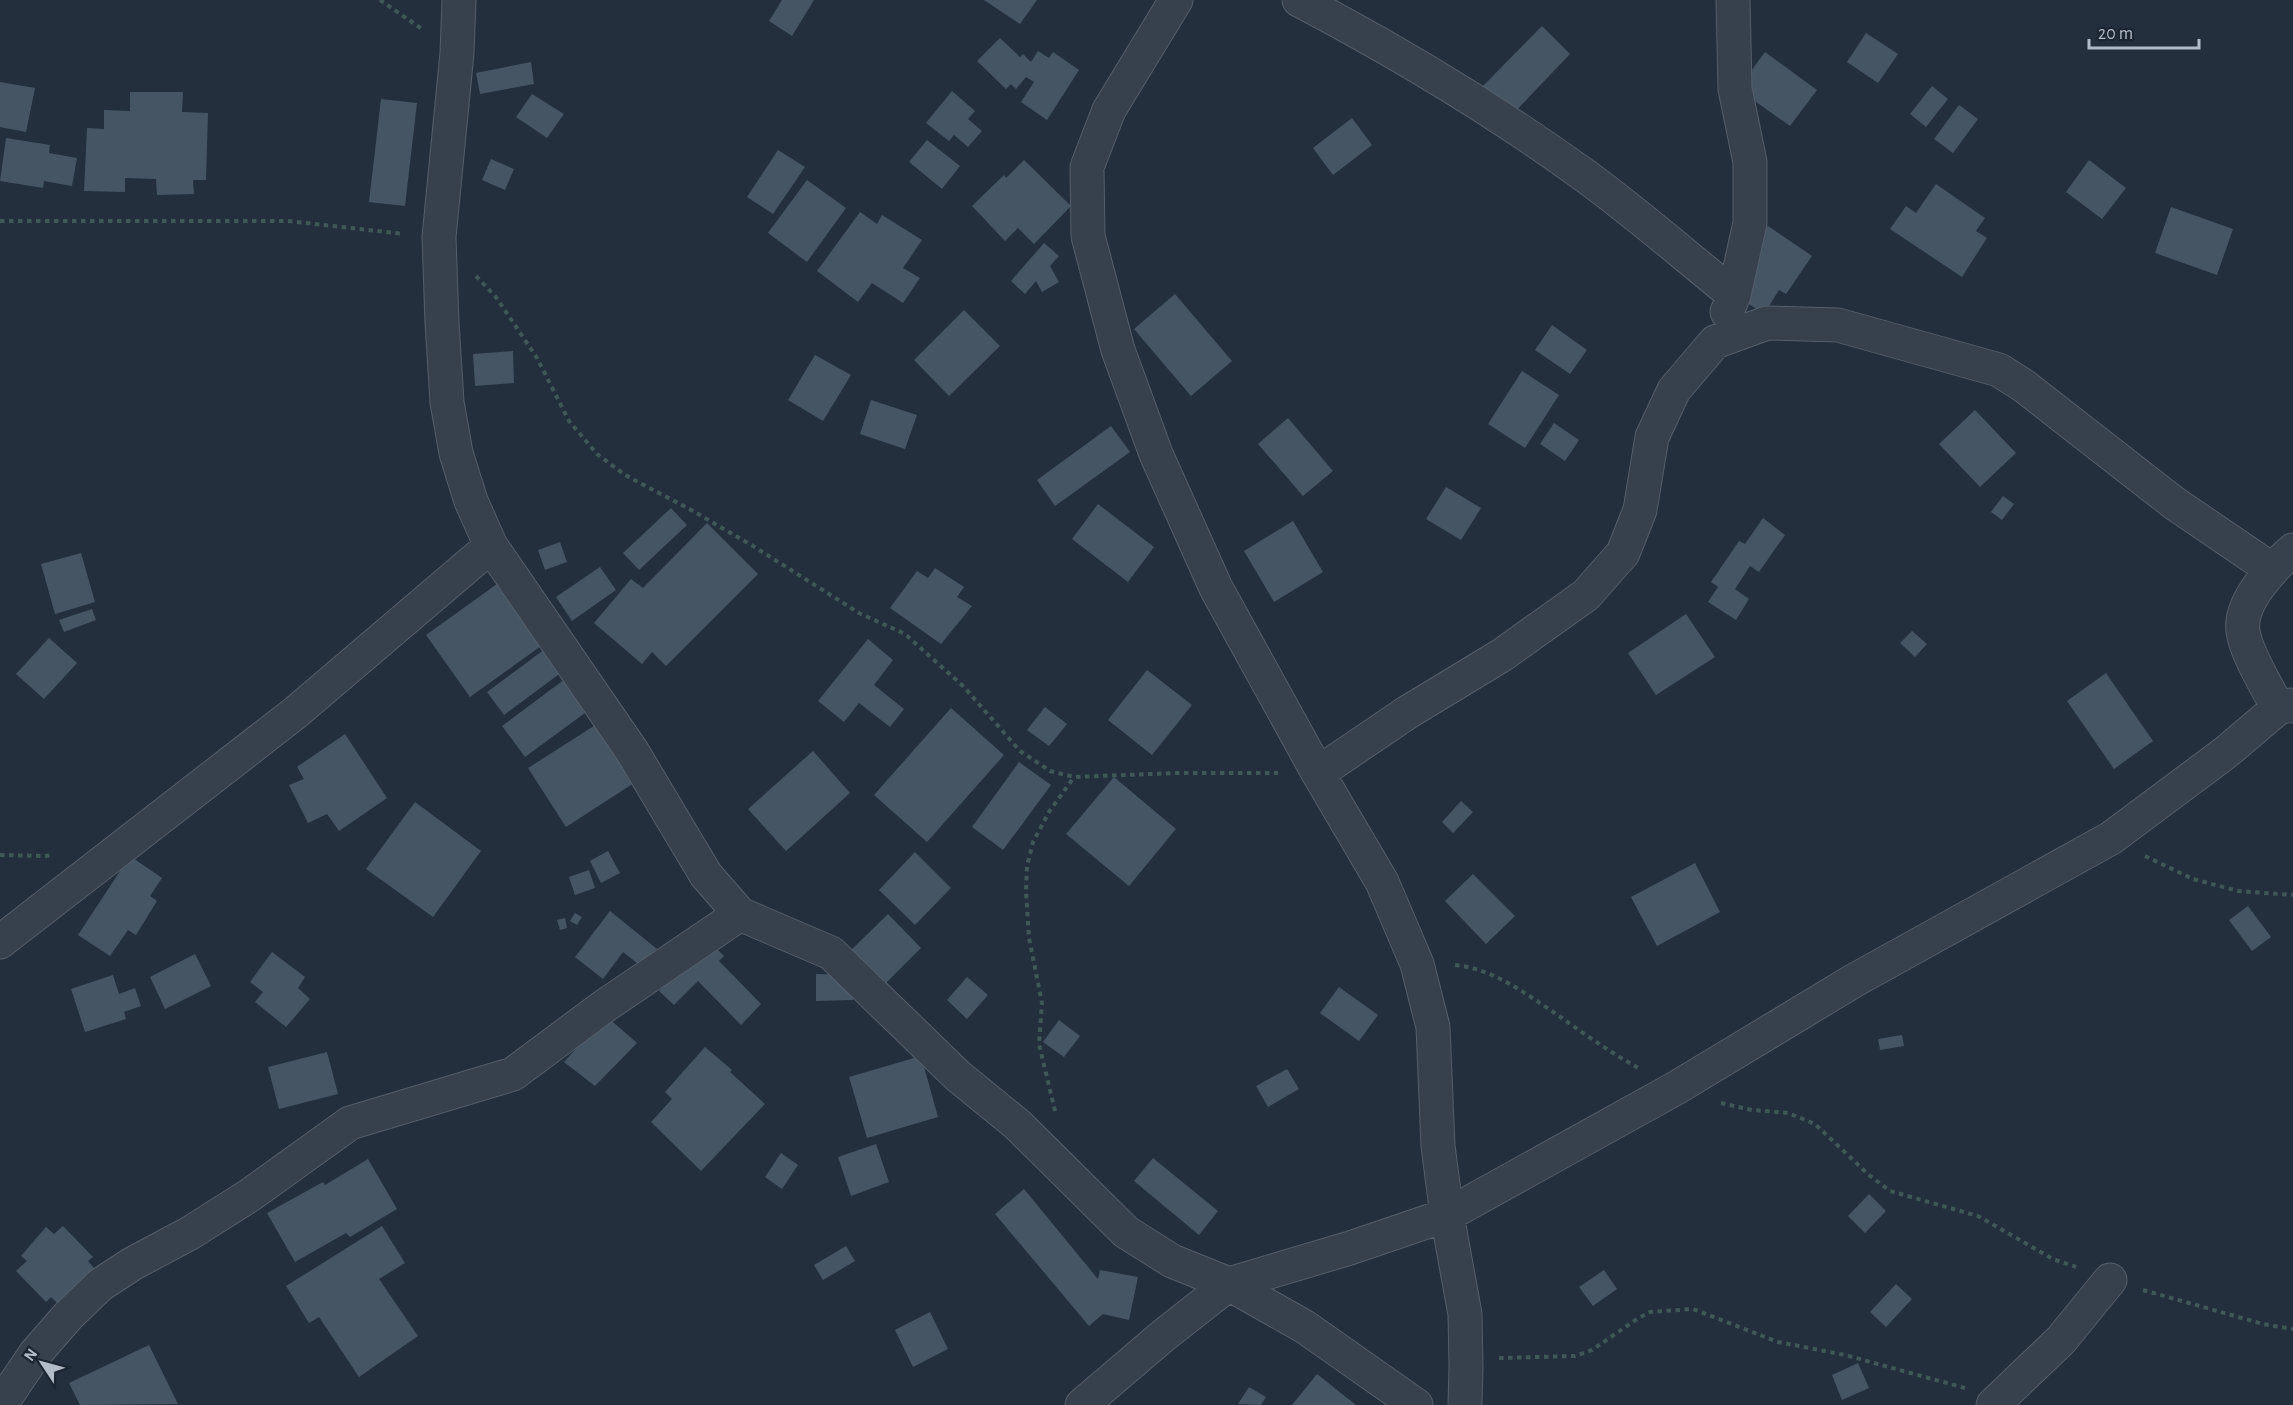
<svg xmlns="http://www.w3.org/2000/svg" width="2293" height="1405" font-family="'Alegreya Sans',sans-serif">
	<rect width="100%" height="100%" fill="#232f3d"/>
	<path fill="#465564" d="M782,0h32l-22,36 -23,-15z
		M984,0h53l-17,24z
		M1542,26l28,28 -59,62 -29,-29z
		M1866,33l32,21 -20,29 -31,-21z
		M1000,38l20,19 3,-3 8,8 7,-11 11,7 4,-6 26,18 -32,50 -26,-18 13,-20 -8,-5 -10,12 -5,-5 -5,5 -29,-28z
		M1765,52l52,38 -27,36 -52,-37z
		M531,62l3,22 -54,10 -4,-21z
		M0,82l35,6 -9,44 -26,-5z
		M1932,86l16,13 -22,28 -16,-13z
		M952,91l23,20 -7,8 14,12 -14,16 -14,-12 -5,6 -23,-18z
		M130,92h53l-1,20 26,1 -2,67h-13l1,14 -37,1 -1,-16 -31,-1v14l-41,-1 3,-63 17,1v-19l26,1z
		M532,94l32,20 -17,24 -31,-21z
		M381,99l36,4 -12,103 -36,-4z
		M1959,105l19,14 -25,34 -19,-14z
		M1352,118l20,27 -39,30 -20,-27z
		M6,138l44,7 -1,8 28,5 -5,28 -28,-5 -1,7 -43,-7z
		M927,140l33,26 -18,23 -33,-27z
		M778,150l27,17 -32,47 -26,-17z
		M491,159l23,10 -9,21 -23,-10z
		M1024,160l47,46 -37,38 -16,-16 -13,13 -33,-35 32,-31 2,3z
		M2089,160l37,28 -24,31 -36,-27z
		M807,180l39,28 -39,54 -39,-29z
		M1936,184l49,34 -9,13 11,7 -25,39 -72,-48 16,-23 10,7z
		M2171,207l62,22 -16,46 -62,-22z
		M860,212l17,12 5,-9 40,25 -19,28 17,10 -17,25 -31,-20 -14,19 -41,-31z
		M1768,226l44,30 -26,38 -7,-4 -15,24 -29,-19 7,-30z
		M1044,243l15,13 -9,10 9,16 -17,10 -6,-11 -11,13 -14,-13z
		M1175,294l57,67 -41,35 -57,-67z
		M964,310l36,36 -51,50 -35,-36z
		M1552,325l35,25 -17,24 -35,-24z
		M513,351l1,32 -39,3 -2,-32z
		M815,355l36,20 -28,46 -35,-21z
		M1522,371l37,24 -34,53 -37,-24z
		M871,400l46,15 -12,34 -45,-15z
		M1975,410l41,43 -36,34 -41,-43z
		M1288,418l45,53 -30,25 -45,-52z
		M1554,423l25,17 -14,21 -25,-17z
		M1111,426l19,26 -75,54 -18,-26z
		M1446,487l35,21 -20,32 -35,-21z
		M2003,496l11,8 -12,16 -11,-8z
		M1098,504l56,43 -26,35 -56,-43z
		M671,508l16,17 -48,45 -16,-17z
		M1763,518l22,17 -26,37 -9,-6 -15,23 14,10 -13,21 -28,-18 10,-15 -7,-5 28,-41 6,3z
		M1293,521l30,51 -49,30 -30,-51z
		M707,523l51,51 -92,92 -14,-14 -10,12 -48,-41 37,-44 12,9z
		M560,542l7,20 -22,8 -7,-20z
		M81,553l14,49 -40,12 -14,-50z
		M600,567l16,23 -44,31 -16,-24z
		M935,568l29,19 -7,10 15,9 -31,38 -51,-36 27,-37 11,7z
		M497,584l44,62 -71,51 -44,-62z
		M92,609l4,11 -32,12 -5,-12z
		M1686,614l29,43 -59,38 -28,-42z
		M1912,631l15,13 -12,13 -15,-14z
		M49,638l28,25 -33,36 -28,-25z
		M868,639l25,21 -19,25 30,24 -14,18 -31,-24 -15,19 -26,-21z
		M545,649l17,23 -58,43 -17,-23z
		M1147,670l45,35 -40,50 -44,-35z
		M2106,673l47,68 -39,28 -47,-68z
		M565,679l24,31 -64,47 -23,-31z
		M1045,707l22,17 -18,22 -22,-16z
		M951,708l53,47 -77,87 -53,-47z
		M597,724l37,59 -68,44 -38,-59z
		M345,734l42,64 -48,33 -12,-17 -19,9 -19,-38 15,-6 -7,-12z
		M813,751l37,42 -64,58 -38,-42z
		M1019,762l32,23 -48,65 -31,-23z
		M1114,777l62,52 -47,57 -63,-52z
		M1461,801l12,11 -20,21 -11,-11z
		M415,802l66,49 -48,66 -67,-48z
		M608,851l12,22 -19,10 -11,-22z
		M915,852l36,36 -36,37 -36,-35z
		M130,856l32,22 -12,18 7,5 -21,34 -8,-5 -18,26 -32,-21z
		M1695,863l25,49 -63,34 -26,-49z
		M589,870l6,18 -20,7 -6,-18z
		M1473,874l42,42 -29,28 -41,-43z
		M2248,906l23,31 -19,14 -23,-31z
		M610,911l47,38 -15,18 -19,-15 -20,27 -28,-22z
		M575,913l7,4 -5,8 -7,-4z
		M888,914l33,34 -43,43 -34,-34z
		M565,918l2,10 -7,2 -3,-10z
		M709,941l15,15 -5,5 42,43 -20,21 -43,-44 -24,24 -15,-14z
		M272,952l33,25 -7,11 12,11 -24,28 -31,-25 8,-10 -13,-10z
		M195,954l16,32 -46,23 -15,-32z
		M816,974l36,1 1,25 -37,1z
		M113,975l6,19 16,-6 6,18 -17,6 2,7 -41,13 -14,-43z
		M967,977l21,18 -21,24 -20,-19z
		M1339,987l39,28 -19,26 -39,-28z
		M606,1016l31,27 -42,43 -31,-24z
		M1059,1020l21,16 -16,21 -21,-15z
		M1902,1035l2,11 -24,4 -2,-11z
		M705,1047l27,23 -2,2 35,32 -64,67 -50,-49 21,-23 -7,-7z
		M327,1052l11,42 -59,15 -11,-42z
		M921,1056l17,61 -71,21 -18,-61z
		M1287,1069l12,20 -31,18 -12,-21z
		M876,1144l13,38 -38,14 -13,-39z
		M781,1153l17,12 -16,24 -17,-12z
		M1153,1158l65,53 -19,24 -65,-54z
		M368,1159l29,50 -47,28 -4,-4 -51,29 -28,-49 56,-31 2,3z
		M1024,1189l74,90 2,-9 38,7 -9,43 -26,-6 -14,12 -94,-112z
		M1869,1194l17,17 -21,22 -17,-17z
		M63,1226l30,31 -5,4 11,13 -39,32 -9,-9 -5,5 -30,-31 11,-10 -6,-5 25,-29 8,7z
		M382,1226l23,37 -26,16 39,57 -59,41 -40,-60 -10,6 -23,-37z
		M846,1246l9,15 -32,19 -9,-15z
		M1604,1270l13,19 -24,17 -14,-19z
		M1896,1284l16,15 -26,28 -16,-15z
		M930,1312l18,37 -35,18 -18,-37z
		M149,1345l29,59 -98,1 -11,-22z
		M1858,1363l11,25 -27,12 -10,-25z
		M1317,1374l39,31h-64z
		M1249,1387l17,10 -5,8 -23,-1z"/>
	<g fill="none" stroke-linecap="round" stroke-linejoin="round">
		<g stroke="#555f6b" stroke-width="35">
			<path id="minor" d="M459,0l-2,53 -18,184 3,86 5,79 9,51 15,48 20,45 141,205 74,124 34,39 91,39 127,123 60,49 108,107 46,29 57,23 76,43 111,78
				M1176,0l-67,110 -22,57 1,69 30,114 38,104 60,134 102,185 64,109 35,82 16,63 5,119 9,69 18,99 1,53 -1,38
				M1299,0c97,51 192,108 281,172 53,38 103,82 154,123
				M1727,312l7,-17 16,-72v-61l-15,-73 -2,-89
				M2278,708c-10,-19 -33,-57 -35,-77 -4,-29 30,-64 50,-81
				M1318,773l90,-61 94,-57 84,-60 37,-42 17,-43 12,-73 22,-47 41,-48 52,-19 71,2 161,45 25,16 150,117 97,66
				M0,942l295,-229 196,-167
				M0,1401l8,-7 27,-40 33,-38 32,-31 32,-21 58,-31 60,-38 100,-72 163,-49 90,-67 137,-93
				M1082,1405l82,-70 65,-51 121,-36 97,-33 229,-127 179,-108 256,-142 114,-85 53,-45 12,-3 3,1
				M1993,1405l68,-65 49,-60"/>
		</g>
		<path stroke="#405858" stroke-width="4" stroke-dasharray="4.5 4.5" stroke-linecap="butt" d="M380,0l42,29
			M0,221h287l117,13
			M476,276l20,21 41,61 32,63 28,33 28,21 68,36 60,35 106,67 46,21 59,53 56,64 30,20 24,6 102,-4h102
			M0,855l44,1 9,-1
			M2145,856l48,23 45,12 55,4
			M1455,965c40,4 74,31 107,53 25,18 51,36 78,51
			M1721,1103l31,7 36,3 27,11 54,51 21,16 88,25 75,43 23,8
			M1055,1111l-16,-67 3,-41 -13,-65 -3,-47 1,-25 6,-24 16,-30 25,-35
			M2143,1290l120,34 30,5
			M1499,1358l76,-2 17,-6 45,-31 13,-7 43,-3 85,33 67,13 120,33"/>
		<use href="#minor" stroke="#37414d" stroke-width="33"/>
	</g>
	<g transform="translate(42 1363) rotate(306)" stroke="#1c2632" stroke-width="4.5" paint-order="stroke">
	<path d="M0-4.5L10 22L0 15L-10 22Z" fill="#b2bcc9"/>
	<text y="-9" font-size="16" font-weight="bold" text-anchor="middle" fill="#b2bcc9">N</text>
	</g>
	<path d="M2089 39v9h110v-9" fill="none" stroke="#b2bcc9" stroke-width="3"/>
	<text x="2098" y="39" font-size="18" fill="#b2bcc9" stroke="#1c2632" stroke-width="4.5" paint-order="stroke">20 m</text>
</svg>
